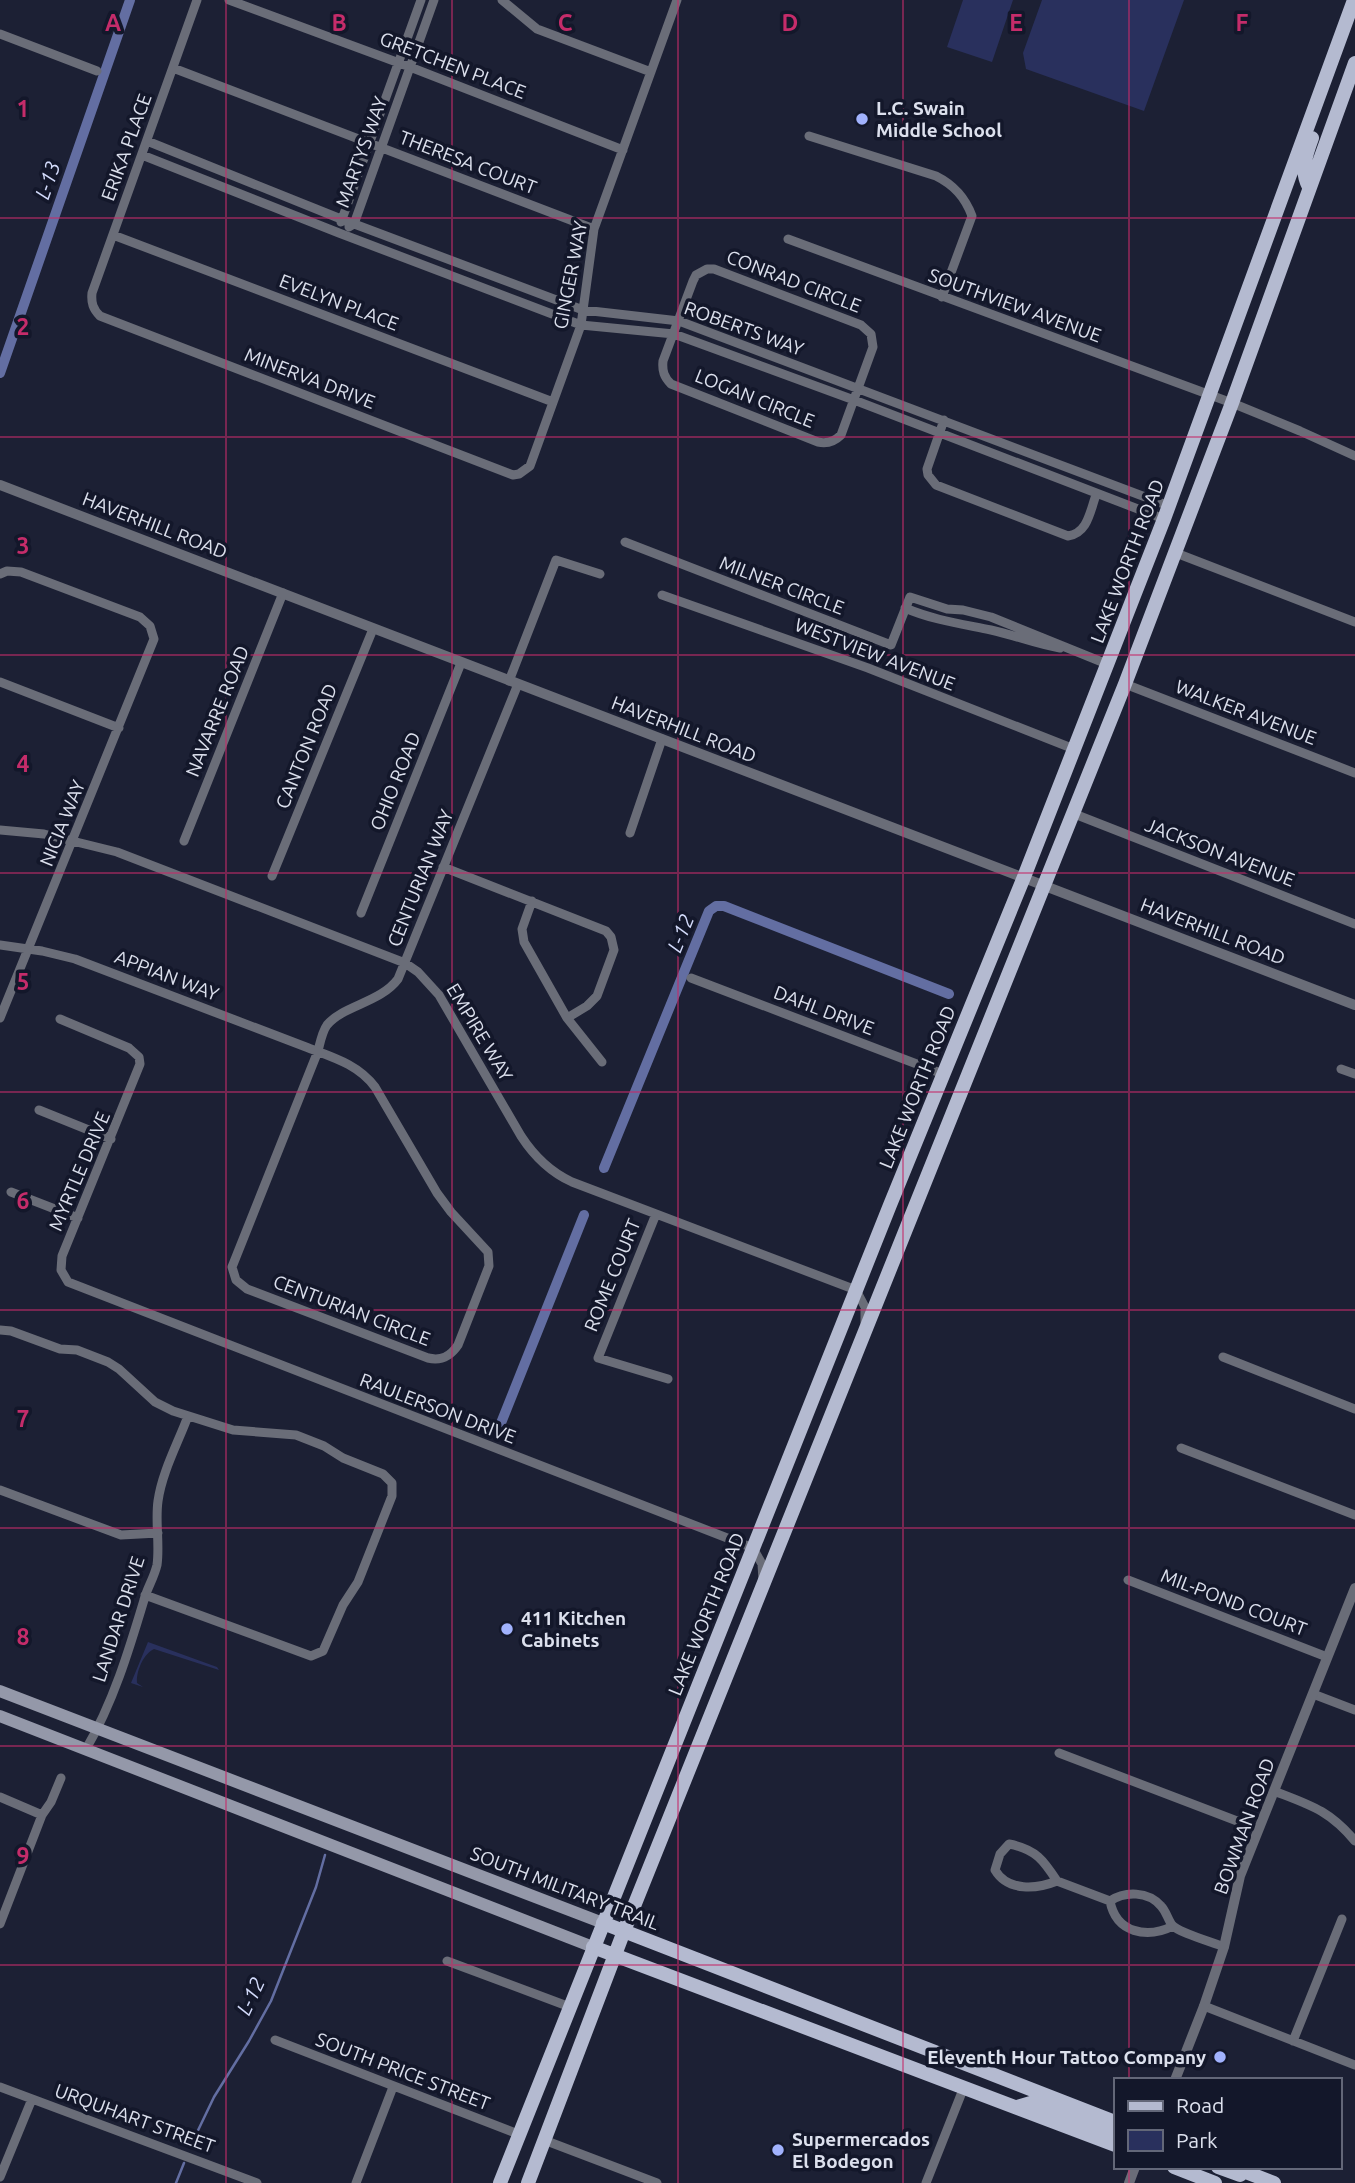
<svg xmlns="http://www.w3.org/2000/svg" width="1355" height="2183" font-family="Ubuntu,sans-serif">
	<rect width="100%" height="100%" fill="#1c2034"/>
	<path fill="#29305d" d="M963,0h50l-21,62 -45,-15z
		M1042,0h142l-40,111 -118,-42 -3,-16z
		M148,1642l69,25 2,3 -65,-21c-11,5 -18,23 -17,34l6,4 -12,-4z"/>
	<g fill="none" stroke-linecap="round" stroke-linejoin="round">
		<path stroke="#636ea2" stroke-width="2.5" d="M191,2145l23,-48 35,-56 22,-40 45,-114 9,-32
			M176,2183l8,-20"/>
		<path stroke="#636ea2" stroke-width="10" d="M0,373l130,-373
			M604,1168l105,-257 7,-5h8l225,88
			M497,1433l87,-218"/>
		<path stroke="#6a6d78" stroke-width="9" d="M197,0l-105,293c-1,10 1,16 8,23l413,159 6,-1 11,-8 51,-141 13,-96 83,-229
			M229,0l181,67 213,83
			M502,0l35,29 114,43
			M0,34l97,37
			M173,68l421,161
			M809,136l127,40c18,9 29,21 36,40l-30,81
			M147,141l194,78 242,91 96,11 490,185
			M142,155l197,78 242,92 93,9 180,66 310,119
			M341,222l80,-222
			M349,227l5,-3 80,-224
			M113,235l440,167
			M788,239l444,164 68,28 55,25
			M707,269h7l147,56 10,9 2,13 -32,88c-7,7 -14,9 -23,7l-147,-58c-7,-7 -9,-13 -8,-23l30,-80 3,-6z
			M944,420l-17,49 1,6 8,10 132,51c20,-3 22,-25 28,-41
			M625,542l266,103 19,-48 37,12 16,1 28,7 116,47
			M1176,553l179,69
			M0,574l7,-3 14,1 119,45 10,9 4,13 -154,379
			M662,595l206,73 206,81
			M905,608c28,12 57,16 86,22 23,5 45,14 69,18
			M509,681l47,-121 44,14
			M0,682l119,46
			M1125,684l230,89
			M1072,813l283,111
			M0,830l44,4 73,18 288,111 13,9 21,23 82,141c13,20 29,36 51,46l284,108 9,17v16
			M630,833l32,-94
			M184,841l99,-248
			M443,867l163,64 5,6 3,13 -17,46 -10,10 -20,12
			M272,876l101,-247
			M532,901l-10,28 2,13 43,76 35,44
			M361,913l100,-250
			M0,945l42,6 33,8 231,88c26,10 52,17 69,40l62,106 14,19 37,40 1,14 -31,79c-8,12 -17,16 -30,13l-181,-69 -11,-9 -4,-13 86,-216c2,-8 4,-19 9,-26 17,-20 53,-22 71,-46l120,-295
			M691,978l252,96
			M60,1019l69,29 10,9 1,7 -78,192 -1,14 7,12 685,266 9,16 1,16
			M1341,1069l14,5
			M39,1110l72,29
			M11,1192l67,26
			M656,1214l-58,144 70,21
			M0,1330l11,1 49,18 17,1 31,12 11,7 36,33 18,9 60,19 63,5 28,11 19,12 40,16 9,9v13l-34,86 -15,23 -20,46 -12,5 -166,-61
			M1223,1357l132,52
			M1181,1448l174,67
			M0,1490l121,45 37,-2
			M1128,1580l199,77
			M1313,1694l42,16
			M86,1749c27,-46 43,-99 58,-149 3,-12 10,-22 13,-35 3,-21 -2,-43 1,-64 4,-29 20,-58 30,-85
			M1059,1753l199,76
			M1274,1791c36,14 55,19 81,50
			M0,1797l42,18
			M1057,1881c-20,8 -49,11 -62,-11l5,-16 9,-10c27,5 35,17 48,37l53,20
			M1110,1901c15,-10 38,-10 51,5 5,5 7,14 11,19 7,8 40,17 52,22
			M1110,1901c6,32 37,38 63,25
			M0,1924l42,-109 9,-13 10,-24
			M447,1961l123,46
			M1204,2006l151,59
			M275,2040l243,94
			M1293,2041l49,-122
			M0,2087l257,96
			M544,2140l113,43
			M0,2177l32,-78
			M356,2183l37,-96
			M926,2183l38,-96"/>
		<path stroke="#6a6d78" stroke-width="10" d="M0,485l1355,520
			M1175,2080l29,-74 20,-59 16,-71 115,-288
			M1129,2183l6,-16"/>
		<path stroke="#9498a9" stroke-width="12" d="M0,1691l603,232
			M0,1716l593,231"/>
		<path stroke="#b4bad0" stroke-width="14" d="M1309,187c-9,-16 -3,-33 3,-49
			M603,1923l512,199
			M593,1947l522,198
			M1017,2107l17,-5 81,31
			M1174,2167l41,16
			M1218,2167l22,8
			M1233,2167l41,16
			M500,2183l390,-978 134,-328 140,-358 190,-519
			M528,2183l96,-252 501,-1247 107,-281 123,-340"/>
	</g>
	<path fill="none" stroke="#c52c6a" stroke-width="2" stroke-opacity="0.55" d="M226,0v2183M452,0v2183M678,0v2183M903,0v2183M1129,0v2080M0,218h1355M0,437h1355M0,655h1355M0,873h1355M0,1092h1355M0,1310h1355M0,1528h1355M0,1746h1355M0,1965h1355M1129,2167v16"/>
	<g fill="#a1b2fd" stroke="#13172a" stroke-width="2.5">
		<circle cx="862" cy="119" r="7"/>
		<circle cx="507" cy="1629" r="7"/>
		<circle cx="1220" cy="2057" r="7"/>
		<circle cx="778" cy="2150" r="7"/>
	</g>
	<g text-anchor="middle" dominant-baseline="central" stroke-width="7" stroke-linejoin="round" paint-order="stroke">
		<g font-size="19" fill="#dce0ed" stroke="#13172a">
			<text transform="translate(453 65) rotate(21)">GRETCHEN PLACE</text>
			<text transform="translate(126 147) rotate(-70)">ERIKA PLACE</text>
			<text transform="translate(361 152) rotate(-70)">MARTYS WAY</text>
			<text transform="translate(468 162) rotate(21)">THERESA COURT</text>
			<text transform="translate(570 275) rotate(-79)">GINGER WAY</text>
			<text transform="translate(794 281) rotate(21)">CONRAD CIRCLE</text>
			<text transform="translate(339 302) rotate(21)">EVELYN PLACE</text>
			<text transform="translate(1015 305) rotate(20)">SOUTHVIEW AVENUE</text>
			<text transform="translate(744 328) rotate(20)">ROBERTS WAY</text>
			<text transform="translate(310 378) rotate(21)">MINERVA DRIVE</text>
			<text transform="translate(755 398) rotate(22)">LOGAN CIRCLE</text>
			<text transform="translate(155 525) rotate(21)">HAVERHILL ROAD</text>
			<text transform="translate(1127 561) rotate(-69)">LAKE WORTH ROAD</text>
			<text transform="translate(782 585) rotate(21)">MILNER CIRCLE</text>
			<text transform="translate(875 654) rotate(21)">WESTVIEW AVENUE</text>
			<text transform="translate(217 711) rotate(-68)">NAVARRE ROAD</text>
			<text transform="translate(1246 712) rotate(21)">WALKER AVENUE</text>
			<text transform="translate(684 729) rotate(21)">HAVERHILL ROAD</text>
			<text transform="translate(306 746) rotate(-68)">CANTON ROAD</text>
			<text transform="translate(395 781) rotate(-68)">OHIO ROAD</text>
			<text transform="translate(62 823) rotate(-68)">NICIA WAY</text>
			<text transform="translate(1220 852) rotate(21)">JACKSON AVENUE</text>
			<text transform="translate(420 878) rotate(-68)">CENTURIAN WAY</text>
			<text transform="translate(1213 931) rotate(21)">HAVERHILL ROAD</text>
			<text transform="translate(167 975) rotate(21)">APPIAN WAY</text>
			<text transform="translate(824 1010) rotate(21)">DAHL DRIVE</text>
			<text transform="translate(480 1032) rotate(59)">EMPIRE WAY</text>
			<text transform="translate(917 1087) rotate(-68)">LAKE WORTH ROAD</text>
			<text transform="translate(79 1171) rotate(-67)">MYRTLE DRIVE</text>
			<text transform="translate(612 1275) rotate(-68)">ROME COURT</text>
			<text transform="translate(352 1310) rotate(21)">CENTURIAN CIRCLE</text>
			<text transform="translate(438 1408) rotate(21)">RAULERSON DRIVE</text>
			<text transform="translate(1234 1602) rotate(21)">MIL-POND COURT</text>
			<text transform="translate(706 1614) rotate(-68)">LAKE WORTH ROAD</text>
			<text transform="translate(118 1619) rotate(-72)">LANDAR DRIVE</text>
			<text transform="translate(1244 1826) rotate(-70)">BOWMAN ROAD</text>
			<text transform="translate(565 1888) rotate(21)">SOUTH MILITARY TRAIL</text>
			<text transform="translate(403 2071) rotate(21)">SOUTH PRICE STREET</text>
			<text transform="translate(135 2118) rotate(20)">URQUHART STREET</text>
		</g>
		<g font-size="19" font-weight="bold" fill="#dce0ed" stroke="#13172a" text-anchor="start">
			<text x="876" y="108">L.C. Swain<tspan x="876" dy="22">Middle School</tspan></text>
			<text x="521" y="1618">411 Kitchen<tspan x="521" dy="22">Cabinets</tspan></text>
			<text x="1206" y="2057" text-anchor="end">Eleventh Hour Tattoo Company</text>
			<text x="792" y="2139">Supermercados<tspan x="792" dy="22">El Bodegon</tspan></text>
		</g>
		<g font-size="21" font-style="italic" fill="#d2dafa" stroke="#13172a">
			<text transform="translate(47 180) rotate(-71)">L-13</text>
			<text transform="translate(680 933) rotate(-68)">L-12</text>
			<text transform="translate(250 1996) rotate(-65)">L-12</text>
		</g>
	</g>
	<g font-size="23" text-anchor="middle" font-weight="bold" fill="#c52c6a" stroke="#13172a" stroke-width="7" stroke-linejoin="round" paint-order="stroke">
		<text x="113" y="31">A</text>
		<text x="339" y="31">B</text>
		<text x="565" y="31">C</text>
		<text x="790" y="31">D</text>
		<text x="1016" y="31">E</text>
		<text x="1242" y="31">F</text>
		<text x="23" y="117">1</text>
		<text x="23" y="335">2</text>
		<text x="23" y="554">3</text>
		<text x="23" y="772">4</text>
		<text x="23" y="990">5</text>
		<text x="23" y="1209">6</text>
		<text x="23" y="1427">7</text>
		<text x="23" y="1645">8</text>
		<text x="23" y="1864">9</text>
	</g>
	<rect x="1114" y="2078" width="228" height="91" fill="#13172a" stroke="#636778" stroke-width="2"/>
	<rect x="1128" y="2101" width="35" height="10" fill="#b4bad0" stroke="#636778" stroke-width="2"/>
	<text x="1176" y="2113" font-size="21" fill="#dce0ed">Road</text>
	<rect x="1128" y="2130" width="35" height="21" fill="#29305d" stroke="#636778" stroke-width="2"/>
	<text x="1176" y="2148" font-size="21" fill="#dce0ed">Park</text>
</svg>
